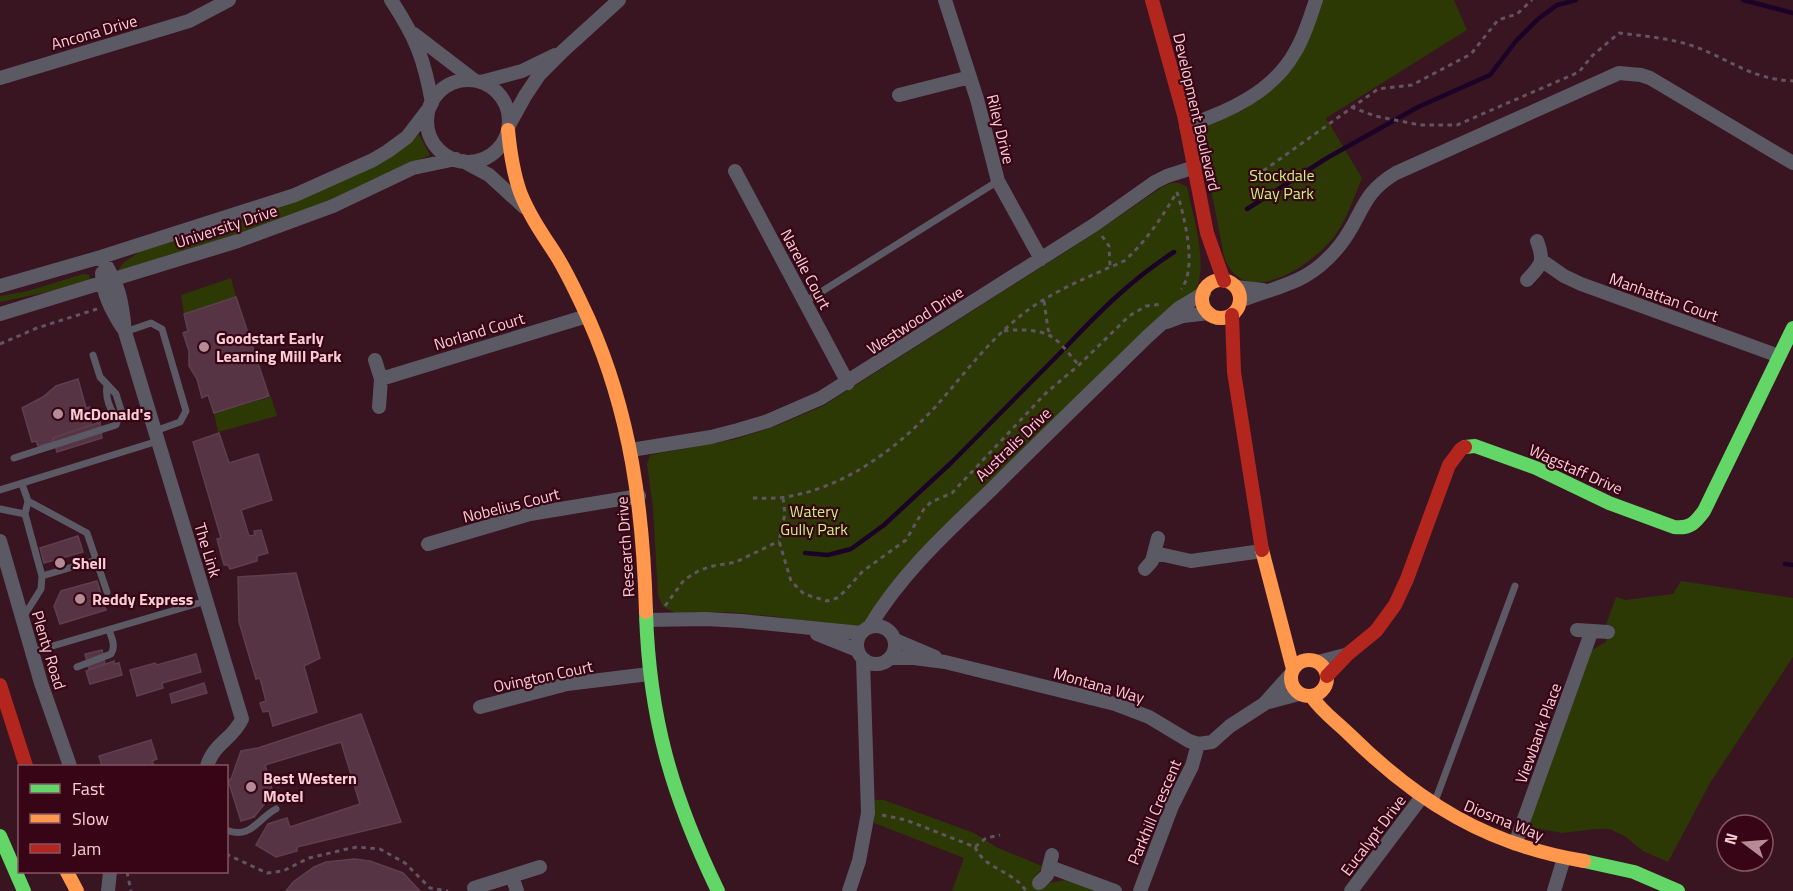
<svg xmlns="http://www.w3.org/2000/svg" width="1793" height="891" font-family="'Titillium Web',sans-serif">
	<rect width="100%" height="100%" fill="#391421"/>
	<path fill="#2c3905" d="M1322,0h132l13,30 -141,88 36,60c-8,19 -15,42 -28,59 -23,29 -91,75 -110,19l-23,-117 6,-14 34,-14 18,-11 23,-19z
		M419,134l11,21 -120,56 -192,60 5,-8 22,-15 257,-100z
		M1171,183h8l8,4c6,29 22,78 8,105l-254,238 -36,37 -40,55 -8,4 -26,1 -52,-10 -52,-5 -51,1 -13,-6 -5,-12 -5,-87 -6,-44 3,-9 86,-16 40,-13 47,-20 269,-171 70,-48z
		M83,274l6,1 1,5 -28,9 -62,13v-6l28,-5z
		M231,278l5,19 -52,17 -3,-19z
		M271,397l6,19 -59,16 -4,-19z
		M1681,581l112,17v59l-83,126 -42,79 -25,-11 -17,-14 -16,-8h-14l-34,4 -32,-6 1,-9 61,-168 14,-8 6,-17h-6l10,-28 9,3 48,-6z
		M875,800h9l90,33 24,15 44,18 -5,10 11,7 17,-3 34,11h-147l12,-33 -90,-35z"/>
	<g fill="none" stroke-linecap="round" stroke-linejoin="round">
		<path stroke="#1b0328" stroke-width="4.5" d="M1743,0l50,13
			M1247,209l80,-51 91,-51 72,-32 26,-34 22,-22 19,-14 19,-5
			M1065,348c35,-37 67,-69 109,-96
			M805,553l23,2 23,-6 33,-24 68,-63 110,-111
			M1785,564l8,1"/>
	</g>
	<path fill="#563444" stroke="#5d404d" stroke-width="1.5" d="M236,297l33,99 -55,17 -6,-18 -6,3 -5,-19 -8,-13v-15l-6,-18 5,-2 -4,-17z
		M78,379l8,29 4,-1 6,13 -5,2v3l-38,13v4l-15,4 -2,-5 -4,1 -10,-34 21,-11 13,-11z
		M100,422l2,16 -45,14 -4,-14z
		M219,433l10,30 29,-9 14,46 -31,10 8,26 6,-1 -1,-4 7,-1 7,23 -11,3v5l-27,8 -2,-4h-4l-7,-26 4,-1 -28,-96z
		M78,536l5,16 -39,11 -4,-15z
		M296,573l24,85 -16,8 13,46 -44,14 -4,-15 -6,1 -3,-9 6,-2 -6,-23 -4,1 -17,-57 -1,-45z
		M97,581l9,29 -46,14 -6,-18 7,-15z
		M102,650l3,14 -16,5 -4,-15z
		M196,654l5,18 -39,11 1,5 -26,8 -7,-26 25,-7 2,2z
		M114,661v3l5,-1 3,12 -32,9 -4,-13z
		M204,683l3,10 -35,10 -2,-9z
		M361,714l40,108 -104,25v4l-21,6 -20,-12 12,-21 19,-6 3,9 70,-23 -19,-62 -76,23 8,28 -19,24 -13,4 -13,-41 3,-1 10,-28 17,-3z
		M151,740l6,19 -5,2 2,5h-52l-3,-10z
		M354,859l16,2 33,12 17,18h-134l7,-9 21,-15 12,-5z"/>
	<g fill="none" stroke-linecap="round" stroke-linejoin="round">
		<path stroke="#615561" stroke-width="3" stroke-dasharray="4.5 4.5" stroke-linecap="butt" d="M1351,107l24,9 45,9h37l122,-53 13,-16 27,-23c25,3 50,5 74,13 37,13 57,33 100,35
			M1256,176l122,-87 34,-4 59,-31 27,-34 19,-6 15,-14
			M1177,192c7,24 21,77 4,97
			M1102,236l7,10 1,20
			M1044,301l4,28 3,8
			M1004,331c13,-2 36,-2 48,6 10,6 19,20 27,28
			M0,344l37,-16 60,-19
			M753,498c10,0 22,1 32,-1 60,-9 113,-49 153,-93 26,-30 50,-62 81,-87 30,-25 70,-40 105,-56 22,-19 38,-44 53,-69
			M783,498l2,16 -6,27 12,40 13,13 23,7 10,-3 8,-7 18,-20 43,-31 18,-31 7,-7 21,-9 94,-100 33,-28 50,-49 17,-10 16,-2
			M665,606l19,-26 16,-10 13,-4 23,-4 43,-21
			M882,815l24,5 69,27 11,-9 14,-3
			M975,847c10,23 38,23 51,44
			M226,854l41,19 16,-2 26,-13 38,-9 10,-2 23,2 25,14 25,25 18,3
			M127,872l4,19"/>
		<path stroke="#5b5964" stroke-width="7" d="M805,302l193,-121
			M125,332l26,-9 11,6 24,82 -6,11 -25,9
			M107,386c-2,11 3,25 11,33
			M14,458l102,-33 5,-15 -5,-16 -16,-17 -7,-22
			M22,484l6,17 -3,13 17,62 -1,13 -19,30
			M0,490l158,-49
			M28,501l59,32 20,59
			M0,509l25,5
			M42,576l54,-16
			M32,652l174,-51
			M77,667l34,-13c5,-8 1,-15 -2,-24
			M1434,804l81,-218
			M226,830c25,10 31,-11 50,-21"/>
		<path stroke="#5b5964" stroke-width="14" d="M391,0c25,38 33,58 41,103
			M945,0l32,99 21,82 43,78
			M414,34l60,46
			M0,78l189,-57 40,-21
			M427 121a41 41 0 1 1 82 0a41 41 0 1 1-82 0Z
			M481,82l41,-11 33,-16
			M899,95l71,-18
			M509,125l16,-29 14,-21 24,-24 56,-51
			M1186,126c42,-14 87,-34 109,-74 10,-16 15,-35 21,-52
			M463,161l26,14 35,32
			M735,171l113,212
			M101,257c18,28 21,42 24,75l117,387c-9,20 -28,24 -35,47
			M1541,260l23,16 17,8 198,72
			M102,273c0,20 10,38 20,54
			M1527,280c14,-15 18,-18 10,-39
			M0,286l101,-29 194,-62 78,-35 15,-9 19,-14 23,-30
			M1236,287l27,3
			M1240,301c43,-17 69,-17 100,-56 23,-29 20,-51 56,-72l223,-100 22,2 9,3 143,85
			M0,314l238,-73 95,-35 80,-38 43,-9
			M1167,322l16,-6 26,-3
			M375,360l6,19 -2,28
			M381,379l206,-63
			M631,450l80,-13 27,-7 30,-9 53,-23 273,-173 61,-43 12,-6 28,-9
			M0,541l41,142 29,83
			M428,544l102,-30 109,-18
			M1155,553l36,8 71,-10
			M1145,569l7,-8 6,-23
			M646,620l60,-1 36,2 119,12
			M857 645a19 19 0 1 1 38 0a19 19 0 1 1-38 0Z
			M870,626c32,-53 77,-94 121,-136 52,-52 105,-103 157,-154l31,-28 25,-15
			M1577,630l31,2
			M817,634l40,16
			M895,640l40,17
			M890,658h24l31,4 170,42 34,13 40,24 9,3 14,-2 18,-16 34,-22 26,-29
			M1318,662l27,-7
			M1269,702l30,-8
			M480,707l87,-23 82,-10
			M1515,844l76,-211
			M1050,867l65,24
			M512,876l5,15
			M1039,883l8,-8 5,-20
			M474,888l66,-21
			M108,891l2,-19
			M849,891l10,-30 9,-48 -5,-153
			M1140,891l32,-85 20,-40 6,-22
			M1351,891l70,-93
			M1554,891l10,-33"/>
		<path stroke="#63d668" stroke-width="14" d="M1465,447l10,-1 61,22 73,35 65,24c16,2 21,-4 30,-16l89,-183
			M646,612c3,106 26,184 72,279
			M0,836l24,55
			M1584,861l50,11 44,19"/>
		<path stroke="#ff974d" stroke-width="14" d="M508,130c2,21 5,42 12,62 9,23 23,43 36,63 13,21 23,43 33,65 42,95 54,189 57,292
			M1202 299a19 19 0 1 1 38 0a19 19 0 1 1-38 0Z
			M1262,550l31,119
			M1291 678a18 18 0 1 1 36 0a18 18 0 1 1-36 0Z
			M1311,696c13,18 24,24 39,39 69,68 138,110 234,126
			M67,872l10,19"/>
		<path stroke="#b3261e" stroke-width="14" d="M1152,0l32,115 23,118 17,48
			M1232,315l2,57 28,178
			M1327,676l22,-23 27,-22 19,-26 12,-26 42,-114 12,-16 4,-2
			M0,685l26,81"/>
	</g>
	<g fill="#b58c95" stroke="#370515" stroke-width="2">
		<circle cx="204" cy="347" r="6"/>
		<circle cx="58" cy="414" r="6"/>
		<circle cx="60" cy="563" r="6"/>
		<circle cx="80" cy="599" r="6"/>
		<circle cx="251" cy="787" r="6"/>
	</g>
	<g text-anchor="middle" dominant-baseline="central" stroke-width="4.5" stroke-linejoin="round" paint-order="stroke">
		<g font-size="16" fill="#f8cdd4" stroke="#370515">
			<text transform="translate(94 32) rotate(-16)">Ancona Drive</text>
			<text transform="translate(1197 112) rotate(77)">Development Boulevard</text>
			<text transform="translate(1001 129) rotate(76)">Riley Drive</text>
			<text transform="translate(226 226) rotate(-18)">University Drive</text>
			<text transform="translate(806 269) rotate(62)">Narelle Court</text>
			<text transform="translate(1664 297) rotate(20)">Manhattan Court</text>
			<text transform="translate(915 320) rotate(-33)">Westwood Drive</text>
			<text transform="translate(479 331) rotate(-17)">Norland Court</text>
			<text transform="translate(1013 444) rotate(-44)">Australis Drive</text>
			<text transform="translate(1576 469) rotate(24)">Wagstaff Drive</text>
			<text transform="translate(511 505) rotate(-14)">Nobelius Court</text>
			<text transform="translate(625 547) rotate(-94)">Research Drive</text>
			<text transform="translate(208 550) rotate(73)">The Link</text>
			<text transform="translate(49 650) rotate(73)">Plenty Road</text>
			<text transform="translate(543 676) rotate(-12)">Ovington Court</text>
			<text transform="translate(1099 685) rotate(16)">Montana Way</text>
			<text transform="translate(1538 733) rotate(-70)">Viewbank Place</text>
			<text transform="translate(1154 812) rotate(-67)">Parkhill Crescent</text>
			<text transform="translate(1504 820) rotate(22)">Diosma Way</text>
			<text transform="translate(1373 835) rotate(-53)">Eucalypt Drive</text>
		</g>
		<g font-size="16" fill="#c5f877" stroke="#370515">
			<text x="1282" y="175">Stockdale<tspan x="1282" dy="18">Way Park</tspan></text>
			<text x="814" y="511">Watery<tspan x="814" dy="18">Gully Park</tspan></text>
		</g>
		<g font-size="16" font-weight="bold" fill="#f8cdd4" stroke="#370515" text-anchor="start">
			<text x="216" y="338">Goodstart Early<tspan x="216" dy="18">Learning Mill Park</tspan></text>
			<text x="70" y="414">McDonald's</text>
			<text x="72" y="563">Shell</text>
			<text x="92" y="599">Reddy Express</text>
			<text x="263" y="778">Best Western<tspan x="263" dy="18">Motel</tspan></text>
		</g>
	</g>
	<rect x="18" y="765" width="210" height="108" fill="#370515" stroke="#845561" stroke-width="1.5"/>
	<rect x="30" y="784" width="30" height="9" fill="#63d668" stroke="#845561" stroke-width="1.5"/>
	<text x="72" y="795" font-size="18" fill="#f8cdd4">Fast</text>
	<rect x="30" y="814" width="30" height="9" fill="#ff974d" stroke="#845561" stroke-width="1.5"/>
	<text x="72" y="825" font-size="18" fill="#f8cdd4">Slow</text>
	<rect x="30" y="844" width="30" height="9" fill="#b3261e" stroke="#845561" stroke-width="1.5"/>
	<text x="72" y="855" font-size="18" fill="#f8cdd4">Jam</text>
	<g transform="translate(1745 843) rotate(286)"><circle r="28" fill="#370515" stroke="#845561" stroke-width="1.5"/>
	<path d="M0-4.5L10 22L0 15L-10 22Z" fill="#b58c95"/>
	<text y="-9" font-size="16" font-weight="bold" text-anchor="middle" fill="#f8cdd4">N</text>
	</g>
</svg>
